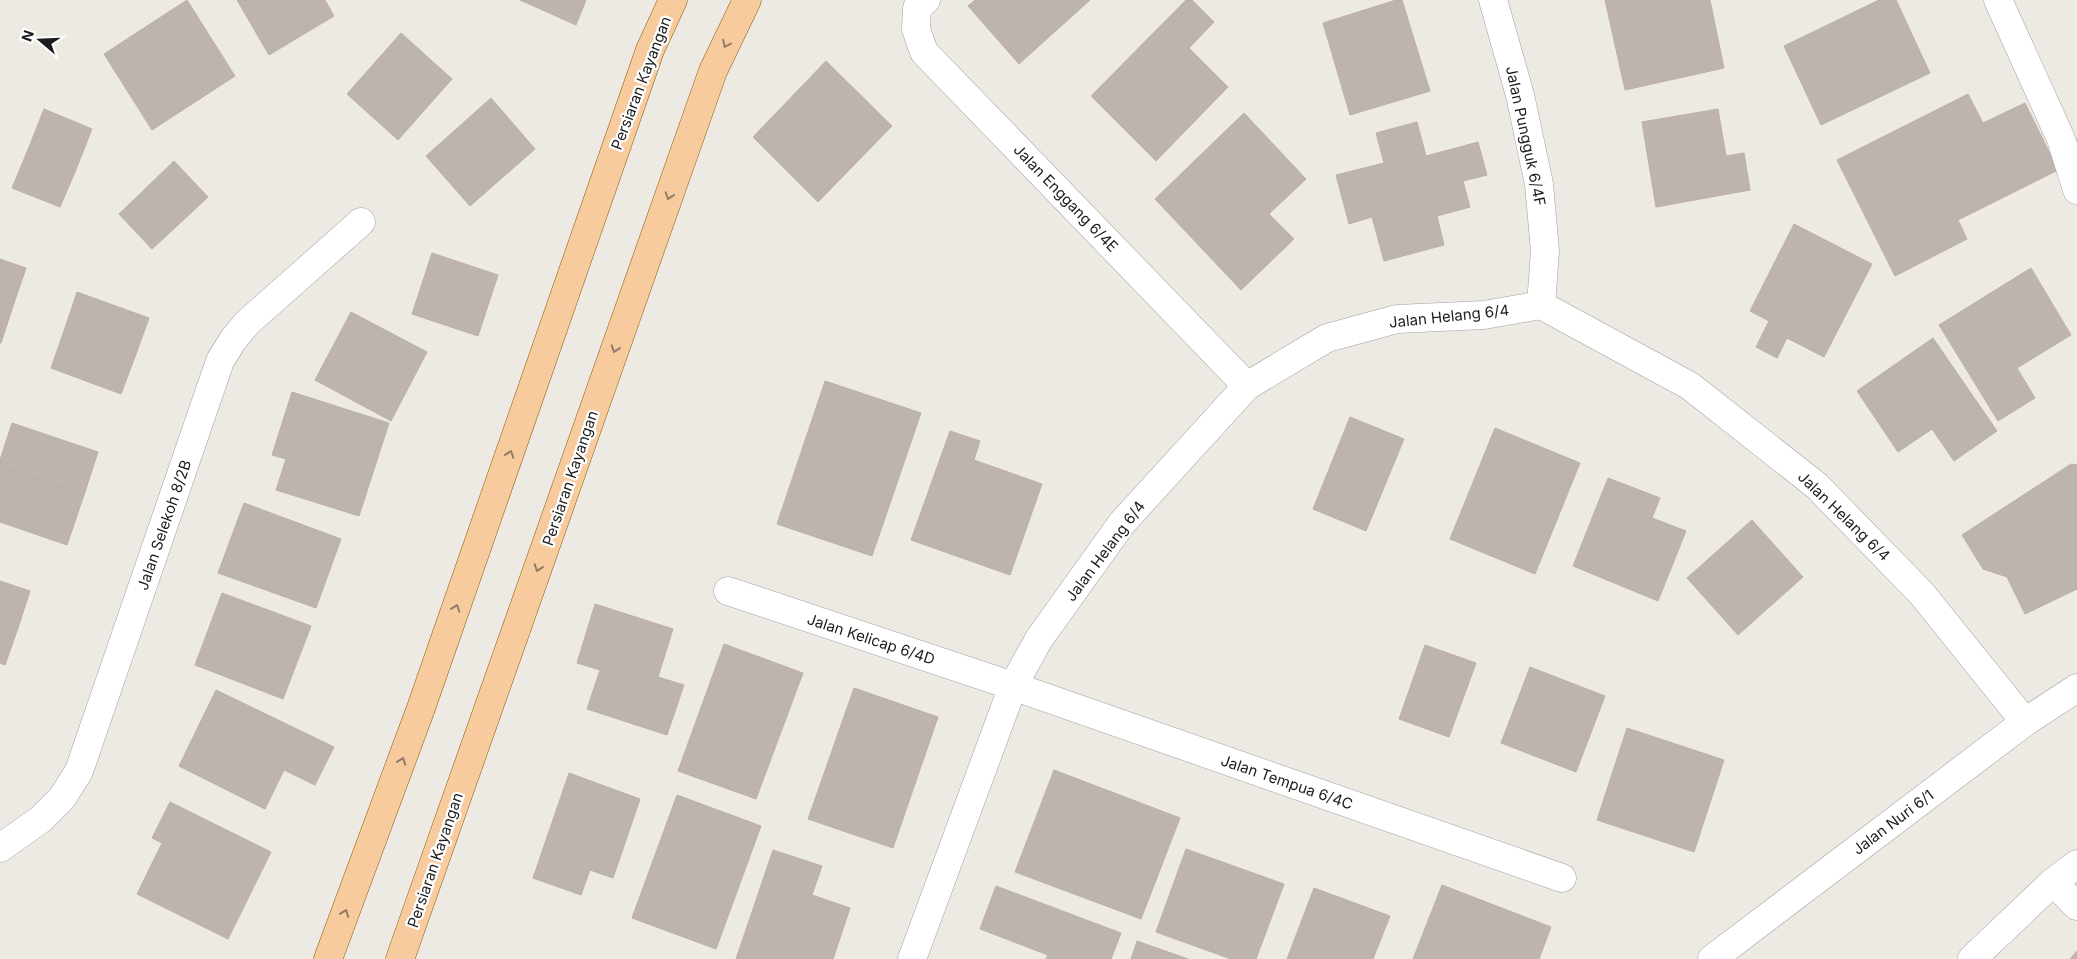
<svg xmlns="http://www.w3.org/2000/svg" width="2077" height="959" font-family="Inter,sans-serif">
	<rect width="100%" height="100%" fill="#ede9e3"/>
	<path fill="#bdb4af" stroke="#beafa6" d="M187,0l48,76 -83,54 -48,-76z
		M237,0h88l9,16 -65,39z
		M520,0h66l-10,25z
		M975,0h115l-71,64 -51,-58z
		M1186,0h6l22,22 -25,26 39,39 -72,74 -65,-65z
		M1396,0h6l28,91 -80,24 -27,-92z
		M1605,0h105l14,68 -99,22z
		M1879,0h17l34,73 -109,52 -37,-79z
		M401,33l51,46 -54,61 -51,-46z
		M826,61l66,65 -74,76 -65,-65z
		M1968,94l15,29 42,-20 33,67 -100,50 9,19 -72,37 -58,-116z
		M491,98l44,51 -65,57 -44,-50z
		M44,109l48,20 -17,43 -48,-20z
		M1718,109l8,47 18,-3 6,37 -94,17 -14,-85z
		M1244,113l62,66 -37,35 25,25 -53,51 -86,-91z
		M1417,122l9,34 52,-14 9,33 -24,6 7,26 -33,9 7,29 -60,16 -12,-44 -23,7 -13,-49 48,-12 -8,-30z
		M27,152l48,20 -15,35 -48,-19z
		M174,161l34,36 -30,28 -33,-36z
		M145,189l33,36 -26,24 -33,-35z
		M1794,224l78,40 -48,93 -37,-19 -10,20 -21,-11 13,-26 -19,-10z
		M432,253l66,22 -20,61 -66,-22z
		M0,259l26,9 -12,35 -14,-4z
		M2031,268l40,67 -54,33 18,30 -37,23 -59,-96z
		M77,292l72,26 -13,36 -71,-26z
		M0,299l14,4 -13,40h-1z
		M351,312l76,40 -36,69 -76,-41z
		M65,328l71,26 -15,40 -70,-26z
		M1933,338l64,93 -43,30 -22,-32 -34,23 -41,-61z
		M825,381l96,32 -49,143 -95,-32z
		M292,392l97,31 -30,93 -83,-26 10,-31 -14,-4z
		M1350,417l54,22 -38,92 -53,-22z
		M12,423l86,29 -14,43 -84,-28v-7z
		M1495,428l85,35 -45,111 -85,-35z
		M950,431l30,10 -6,19 68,24 -32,91 -99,-35z
		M2071,464l6,1v124l-52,25 -18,-37 -24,-8 -21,-34z
		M0,467l84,28 -17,50 -67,-23z
		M1608,478l52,20 -8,20 34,13 -28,70 -85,-35z
		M244,503l97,36 -25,69 -98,-35z
		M1752,520l51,57 -65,58 -51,-57z
		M0,581l30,10 -12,37 -18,-6z
		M222,593l89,33 -28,73 -88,-34z
		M595,604l78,25 -15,48 26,8 -17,50 -80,-26 13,-39 -23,-7z
		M0,622l18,6 -13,37 -5,-2z
		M724,644l79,29 -47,126 -78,-28z
		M1425,645l51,18 -27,74 -50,-18z
		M1530,667l75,29 -29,76 -75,-29z
		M854,688l84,29 -45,131 -85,-29z
		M216,690l118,57 -19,38 -31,-15 -19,39 -86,-43z
		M1627,728l97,32 -30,92 -97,-32z
		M1054,770l126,48 -39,101 -126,-47z
		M569,773l71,26 -27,79 -23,-8 -9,25 -48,-17z
		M677,795l84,31 -45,123 -84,-31z
		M170,802l101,50 -43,87 -91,-45 25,-51 -10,-5z
		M1186,849l98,35 -28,75h-25l-75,-27z
		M773,850l49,16 -10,29 38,13 -17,51h-97z
		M1442,885l109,42 -12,32h-126z
		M996,886l125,47 -10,26h-65l2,-4 -68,-26z
		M1314,888l76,28 -17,43h-86z
		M1137,941l51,18h-57z
		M2077,951v8h-7z"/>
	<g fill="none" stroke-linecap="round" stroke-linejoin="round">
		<g stroke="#a0a0a0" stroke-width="29">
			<path id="minor" d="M926,0l-9,8 -1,21 8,23 323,334
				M1493,0l27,95 19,89 6,67 -4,54
				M1998,0l63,139 16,51
				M728,591l285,95 549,192
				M0,848l41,-29 21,-21 17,-27 141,-410 13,-21 14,-17 114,-101
				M2053,882l24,24
				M912,959l101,-273 26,-47 83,-116 125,-137 80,-48 70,-19 87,-4 57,-10 149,81 127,100 105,108 103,128
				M1712,959l313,-237 52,-34
				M1972,959l81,-77 24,-18"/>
		</g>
		<g stroke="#8d5908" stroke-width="29">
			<path id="major" d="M328,959l93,-251 229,-658 23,-50
				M400,959l313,-888 34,-71"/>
		</g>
		<use href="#minor" stroke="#fff" stroke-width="28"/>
		<use href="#major" stroke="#f7cb9e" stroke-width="28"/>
	</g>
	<defs><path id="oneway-chevron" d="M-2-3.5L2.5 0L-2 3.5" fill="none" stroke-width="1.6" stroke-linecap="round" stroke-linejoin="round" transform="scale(1.25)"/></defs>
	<g stroke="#947c64">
		<use href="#oneway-chevron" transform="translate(726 44) rotate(116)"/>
		<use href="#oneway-chevron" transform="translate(669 196) rotate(109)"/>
		<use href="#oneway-chevron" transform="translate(615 349) rotate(109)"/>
		<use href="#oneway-chevron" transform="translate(510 454) rotate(-71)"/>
		<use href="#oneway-chevron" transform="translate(538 568) rotate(109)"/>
		<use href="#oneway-chevron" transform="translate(456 608) rotate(-71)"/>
		<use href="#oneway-chevron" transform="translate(402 761) rotate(-70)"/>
		<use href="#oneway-chevron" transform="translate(345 913) rotate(-70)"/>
	</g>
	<g text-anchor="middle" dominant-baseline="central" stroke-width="4.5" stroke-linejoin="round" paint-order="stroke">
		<g font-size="15" fill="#1c1c1c" stroke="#fff">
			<text transform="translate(641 83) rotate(-69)">Persiaran Kayangan</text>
			<text transform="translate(1526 136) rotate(78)">Jalan Pungguk 6/4F</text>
			<text transform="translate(1066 198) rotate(46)">Jalan Enggang 6/4E</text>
			<text transform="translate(1449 316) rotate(-6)">Jalan Helang 6/4</text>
			<text transform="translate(570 478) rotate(-71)">Persiaran Kayangan</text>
			<text transform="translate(1844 516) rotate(44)">Jalan Helang 6/4</text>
			<text transform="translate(164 525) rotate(-71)">Jalan Selekoh 8/2B</text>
			<text transform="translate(1105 551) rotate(-53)">Jalan Helang 6/4</text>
			<text transform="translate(871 639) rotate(18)">Jalan Kelicap 6/4D</text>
			<text transform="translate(1287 782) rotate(19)">Jalan Tempua 6/4C</text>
			<text transform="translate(1893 822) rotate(-37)">Jalan Nuri 6/1</text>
			<text transform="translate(435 860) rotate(-71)">Persiaran Kayangan</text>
		</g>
	</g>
	<g transform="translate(40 40) rotate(289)" stroke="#ffffff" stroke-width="4" paint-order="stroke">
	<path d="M0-4L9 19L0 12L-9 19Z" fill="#1c1c1c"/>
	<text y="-8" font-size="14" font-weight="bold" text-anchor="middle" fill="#1c1c1c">N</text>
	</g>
</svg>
